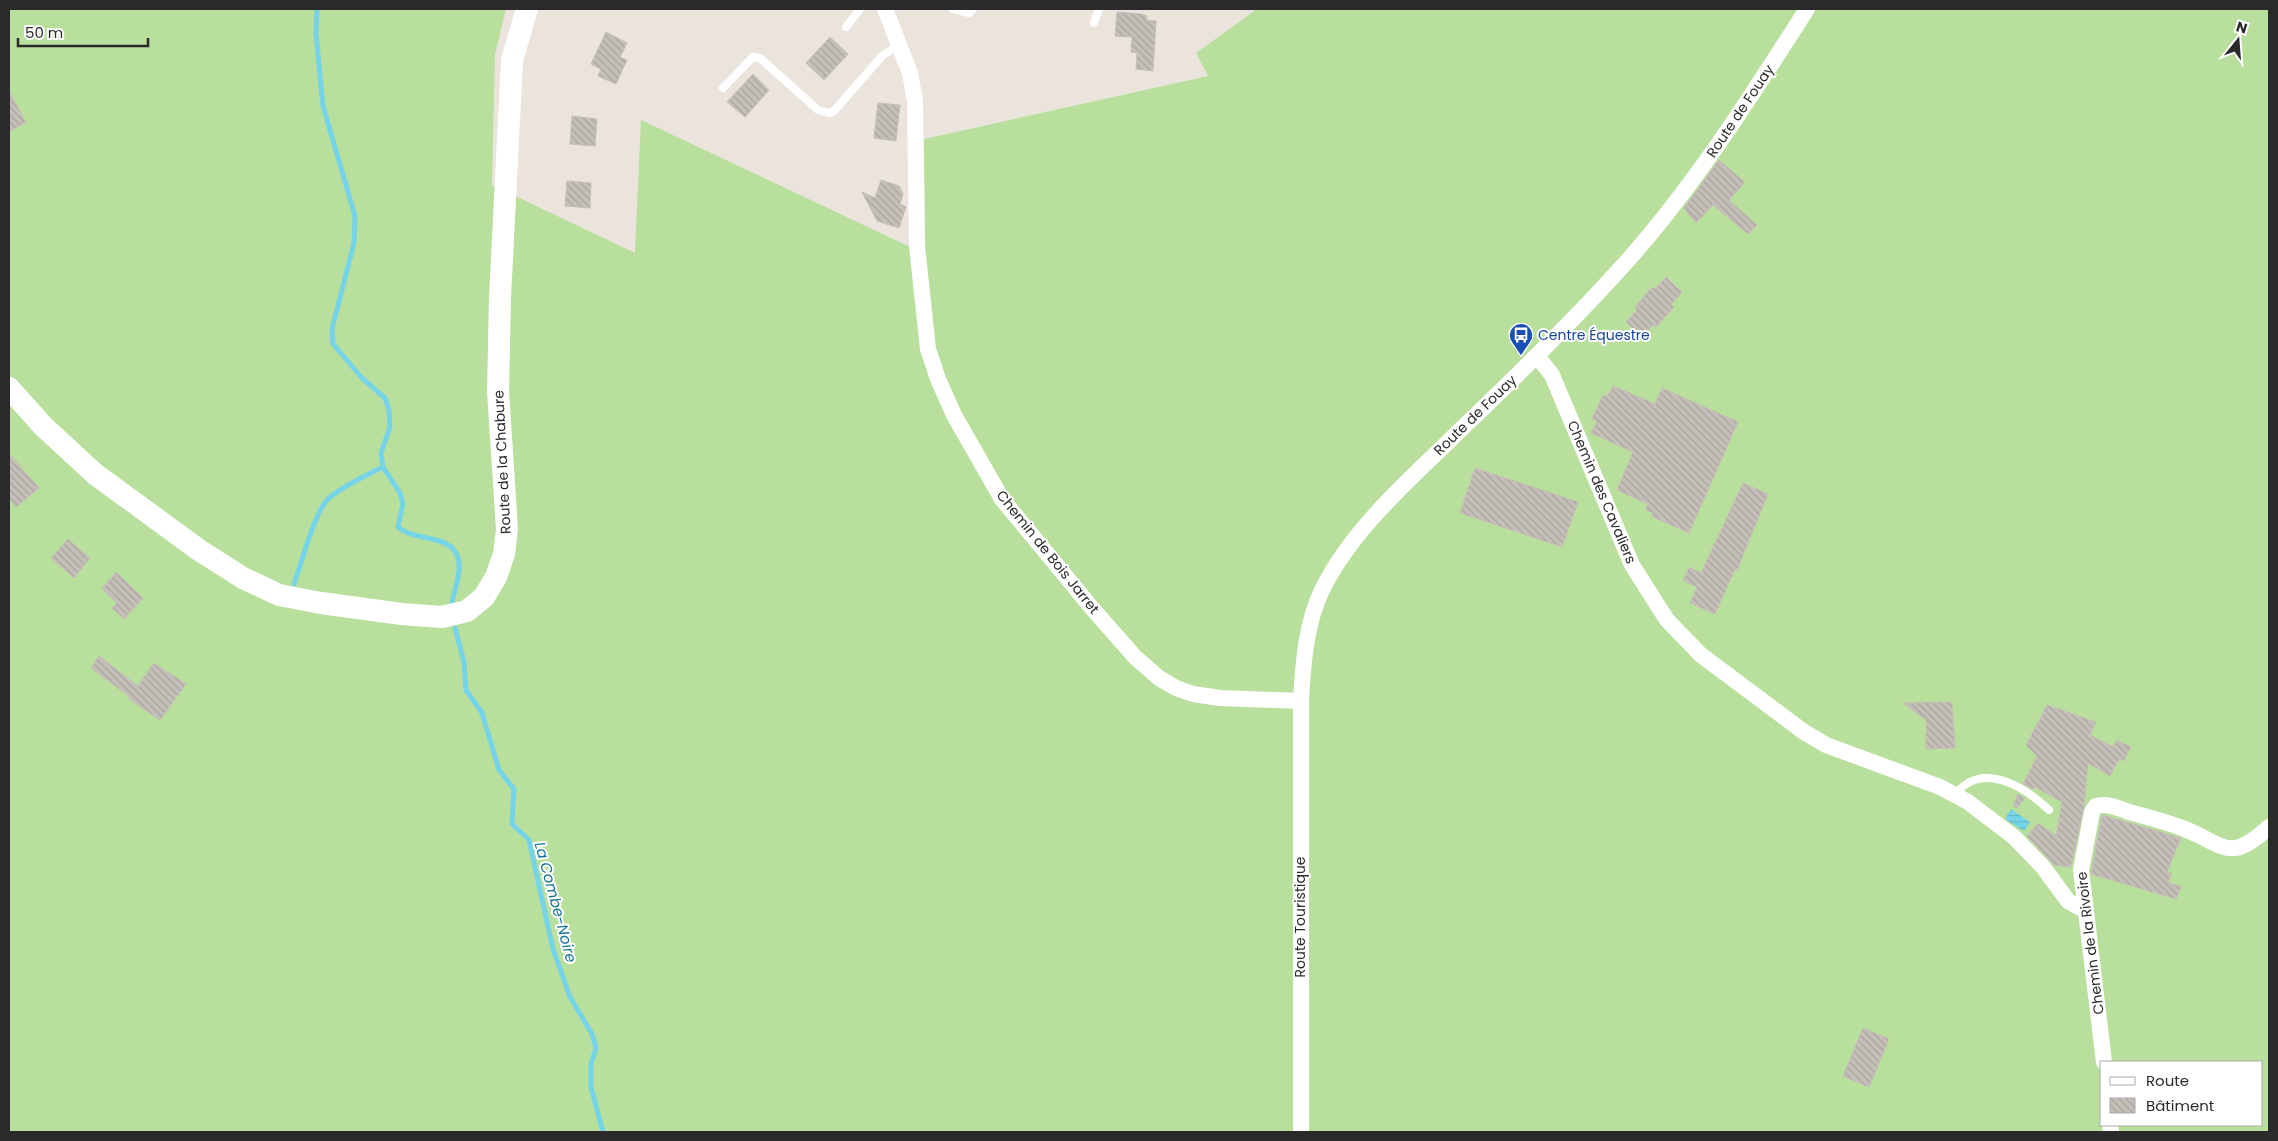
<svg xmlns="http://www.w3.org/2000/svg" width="2278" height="1141" font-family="Poppins,sans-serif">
	<defs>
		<pattern id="water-rules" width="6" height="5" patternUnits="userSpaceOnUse" patternTransform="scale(1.25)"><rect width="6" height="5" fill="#75d4e8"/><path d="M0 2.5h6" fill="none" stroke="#65b6c7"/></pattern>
		<pattern id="building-back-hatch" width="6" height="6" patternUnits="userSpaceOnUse" patternTransform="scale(1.25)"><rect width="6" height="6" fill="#c4bfb8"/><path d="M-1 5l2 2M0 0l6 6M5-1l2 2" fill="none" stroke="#a9a49e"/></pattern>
	</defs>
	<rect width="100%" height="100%" fill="#ebe4dd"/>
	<path fill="#b9df9c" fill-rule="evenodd" d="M9,9h497l-11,45 -3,131 143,68 6,-133 284,134 -1,-115 284,-63 -12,-23 61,-44h1012v1123h-2260zM2102,1062h160v63h-160z"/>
	<path fill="url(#water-rules)" d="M2011,809l19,13 -6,9 -19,-12z"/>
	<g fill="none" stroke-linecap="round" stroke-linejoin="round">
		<path stroke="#75d4e8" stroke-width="5" d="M317,9l-1,25 7,72 32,110 -1,27 -22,86 1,15 29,34 23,20 4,12 1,17 -9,26 2,14 17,26 3,11 -5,23c18,16 56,5 61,35 2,14 -6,30 -7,43
			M294,584c7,-19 21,-74 35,-86 16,-13 36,-22 54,-31
			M455,628l9,34 2,28 16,23 17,57 15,19 -2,35 17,16 24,109 17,48 22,37 4,14 -5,16v23l12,45"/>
	</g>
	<path fill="url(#building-back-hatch)" stroke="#c6bfb6" d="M1117,12l24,2 6,2 -1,4 10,1 -3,50 -17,-2 1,-16 -6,-1 1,-15 -17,-1z
		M606,32l21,11 -7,14 7,3 -11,24 -18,-8 3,-7 -10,-5z
		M830,37l18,17 -24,26 -18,-17z
		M753,74l16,16 -24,27 -18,-15z
		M9,91l17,31 -17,10z
		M878,103l22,2 -4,36 -22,-3z
		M572,116l25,3 -2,27 -25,-2z
		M1719,160l26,22 -16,18 28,25 -9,9 -35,-29 -17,18 -12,-15z
		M881,180l18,6 4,8 -3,10 6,3 -7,21 -22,-7 -15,-29 13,6z
		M567,181l24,2 -1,25 -25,-2z
		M1666,277l16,15 -11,12 3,3 -18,20 -3,-2 -11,12 -16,-15 11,-12 -2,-3 17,-20 3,2z
		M1613,386l42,18 7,-16 76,34 -49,111 -38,-17 2,-3 -8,-3 3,-6 -31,-14 16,-38 -42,-19 6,-12 -5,-2 11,-24 4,2z
		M9,453l30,35 -23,19 -7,-8z
		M1475,468l103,34 -16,45 -102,-34z
		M1743,483l25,11 -31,76 -2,-1 -20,45 -25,-11 7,-16 -14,-7 6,-13 12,6z
		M68,539l22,19 -16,20 -23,-20z
		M116,572l27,26 -19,21 -12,-11 5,-5 -15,-14z
		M99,656l39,30 16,-23 32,21 -26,36 -31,-21 1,-2 -39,-29z
		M1952,702l3,46 -29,1v-29l-23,-17z
		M2047,705l49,17 -6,13 23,12 4,-7 14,7 -7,14 -5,-2 -9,17 -22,-13 -4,44 -13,60 -17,-2 -27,-29 11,-13 18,13 6,-34 -27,-15 -2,2 -10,-5 14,-28 -11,-11z
		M2018,794l7,4 -8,10 -4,-3z
		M2102,815l79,23 -14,34 5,2 -4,8 13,5 -5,12 -85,-25z
		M1863,1028l26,11 -20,48 -26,-11z"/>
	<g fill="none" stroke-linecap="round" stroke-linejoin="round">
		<path stroke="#fff" stroke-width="8" d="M953,9l16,4 3,-3
			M1094,23l5,-14
			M846,27l14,-18
			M723,88l30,-31 7,1 58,52 11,3 5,-2 48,-55 17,-11
			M1955,795c27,-36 71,-7 94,15"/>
		<path stroke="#fff" stroke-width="16" d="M885,9l25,64 5,28 2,145 11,103 10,30 16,36 48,84 89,108 44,50 24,21 17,10 17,6 27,4 81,3
			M1537,356l15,19 80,190 35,55 34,35 103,77 22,13 114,42 28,15 46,35 29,30 25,34 16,9
			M2104,1062l-23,-192 11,-58 4,-6c12,-3 22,2 33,6 19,5 38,10 56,17 41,17 45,34 84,-2
			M2110,1125l1,7
			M1301,1132v-431c2,-37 5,-78 21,-111 29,-59 82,-105 128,-150 61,-59 123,-118 179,-181 68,-77 123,-164 178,-250"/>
		<path stroke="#fff" stroke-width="22" d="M9,388l34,38 52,48 104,76 44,28 36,17 42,8 81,11 40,3 25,-6 17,-14 12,-20 8,-23 3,-25 -9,-138 2,-93 12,-238 15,-51"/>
	</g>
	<defs>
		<g id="bus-pin" transform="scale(1.25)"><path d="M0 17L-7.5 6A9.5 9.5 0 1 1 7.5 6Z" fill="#1a4fb4" stroke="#fff"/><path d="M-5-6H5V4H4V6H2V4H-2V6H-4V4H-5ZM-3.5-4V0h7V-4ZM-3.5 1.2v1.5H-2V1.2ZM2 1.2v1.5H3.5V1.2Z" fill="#fff"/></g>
	</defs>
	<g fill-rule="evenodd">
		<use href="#bus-pin" x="1521" y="335"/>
	</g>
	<g text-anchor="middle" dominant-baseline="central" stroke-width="4" stroke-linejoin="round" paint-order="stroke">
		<g font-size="14" fill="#2a2a2a" stroke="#fff">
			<text transform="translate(1740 111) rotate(-56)">Route de Fouay</text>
			<text transform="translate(1475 415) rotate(-44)">Route de Fouay</text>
			<text transform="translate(502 462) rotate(-93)">Route de la Chabure</text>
			<text transform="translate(1602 492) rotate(67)">Chemin des Cavaliers</text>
			<text transform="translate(1048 552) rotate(51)">Chemin de Bois Jarret</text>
			<text transform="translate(1300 917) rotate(-90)">Route Touristique</text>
			<text transform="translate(2090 943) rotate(-97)">Chemin de la Rivoire</text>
		</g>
		<g font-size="14" fill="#164399" stroke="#fff" text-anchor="start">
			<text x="1538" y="335">Centre Équestre</text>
		</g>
		<g font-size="15" font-style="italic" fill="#157393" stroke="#fff">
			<text transform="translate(556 902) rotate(75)">La Combe-Noire</text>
		</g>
	</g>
	<rect width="2278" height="1141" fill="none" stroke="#2a2a2a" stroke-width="20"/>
	<rect x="2100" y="1061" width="162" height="65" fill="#ffffff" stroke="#aaaaaa"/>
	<rect x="2110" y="1077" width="25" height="8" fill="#ffffff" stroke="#aaaaaa"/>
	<text x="2146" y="1086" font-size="15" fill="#2a2a2a">Route</text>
	<rect x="2110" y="1098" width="25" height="15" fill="url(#building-back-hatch)" stroke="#aaaaaa"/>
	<text x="2146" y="1111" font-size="15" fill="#2a2a2a">Bâtiment</text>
	<g transform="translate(2238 40) rotate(17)" stroke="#ffffff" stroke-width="4" paint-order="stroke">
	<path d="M0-4L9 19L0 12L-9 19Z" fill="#2a2a2a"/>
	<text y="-8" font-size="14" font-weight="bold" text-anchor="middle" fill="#2a2a2a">N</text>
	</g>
	<path d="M18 38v8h130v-8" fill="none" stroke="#2a2a2a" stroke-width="2.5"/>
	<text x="25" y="38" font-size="15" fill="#2a2a2a" stroke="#ffffff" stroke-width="4" paint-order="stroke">50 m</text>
</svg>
